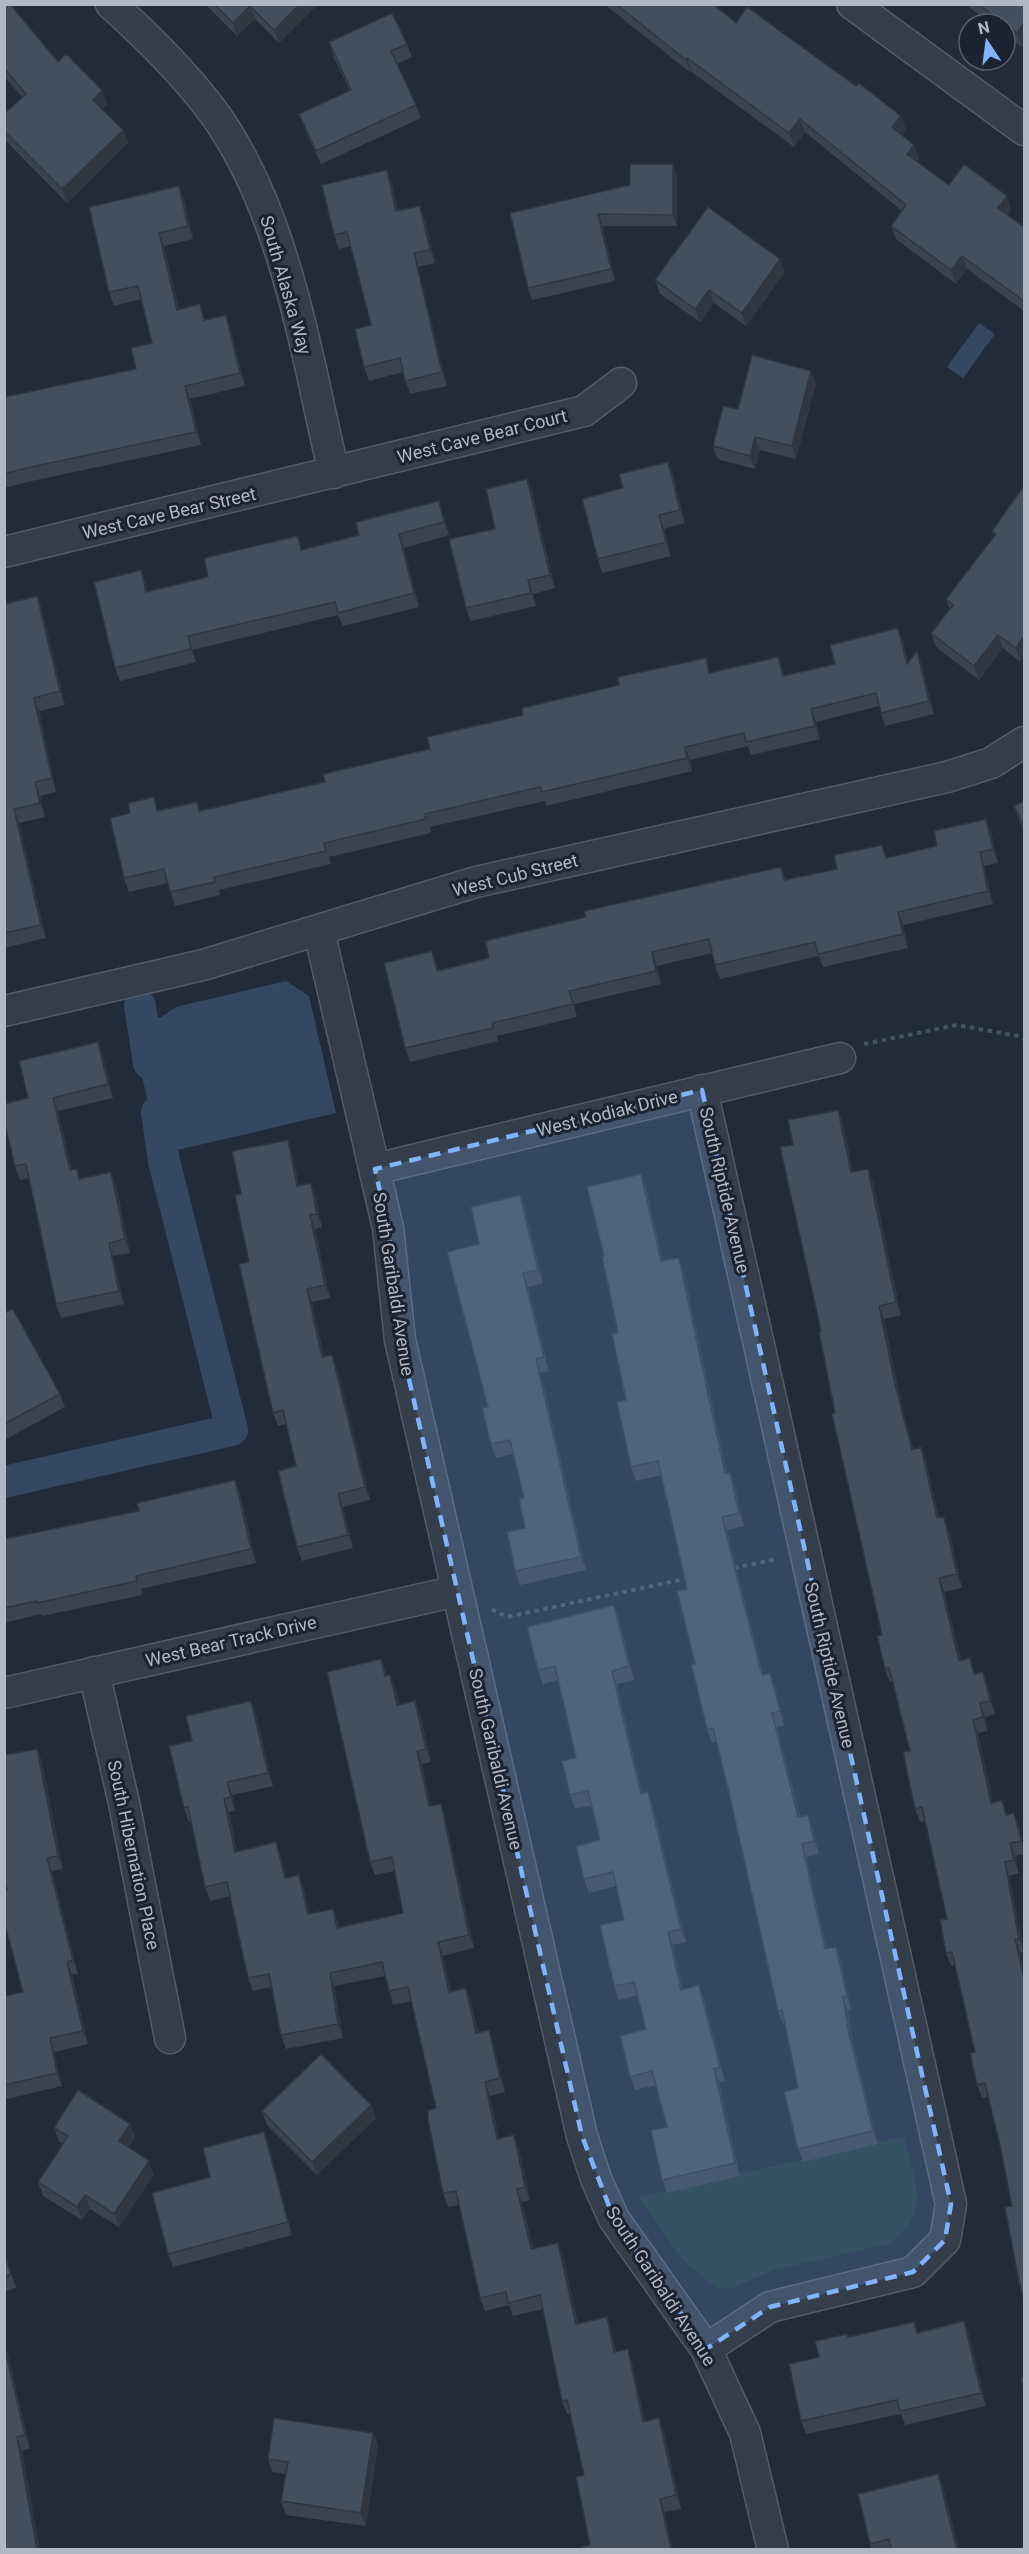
<svg xmlns="http://www.w3.org/2000/svg" width="1029" height="2554" font-family="Roboto,sans-serif">
	<rect width="100%" height="100%" fill="#212c3a"/>
	<path fill="#23393b" d="M904,2136c10,44 30,79 -16,108l-114,26 -42,18 -15,1 -35,-30 -43,-62z"/>
	<path fill="#344861" d="M979,323l16,11 -32,44 -16,-11z
		M286,981l23,15 27,117 -176,41 -30,-130 31,-7 15,-10z"/>
	<g fill="none" stroke-linecap="round" stroke-linejoin="round">
		<path stroke="#344861" stroke-width="32" d="M140,1006l9,57
			M4,1482l228,-52 -68,-269 -7,-49"/>
		<g stroke="#525c68" stroke-width="33">
			<path id="minor" d="M111,4c38,34 73,69 103,109 72,100 92,242 120,360
				M852,4l172,126
				M4,552l580,-141 37,-28
				M319,931l69,297 12,112 182,796 14,43 18,40 92,130 39,84 28,117
				M4,1011l199,-46 273,-83 471,-105 44,-14 33,-21
				M702,1090l249,1114 -6,36 -32,32 -143,35 -64,42
				M375,1169l465,-111
				M94,1672l30,131 46,235
				M4,1693l453,-102"/>
		</g>
		<path stroke="#405658" stroke-width="4" stroke-dasharray="4.5 4.5" stroke-linecap="butt" d="M864,1044l93,-19 61,11 6,3
			M734,1568l43,-9
			M492,1609l15,8 182,-39"/>
		<use href="#minor" stroke="#343e4a" stroke-width="30"/>
	</g>
	<path fill="#394451" d="M4,4l54,58 44,28 5,14 -5,5 21,21 5,13 -61,60 -63,-64v-25l18,-17 -18,-21z
		M205,4h113l-39,39 -24,-24 -18,17z
		M604,4h109l23,19 120,63 45,30 5,14 -5,5 13,10 5,14 -2,2 32,24 62,24 -3,5 16,13v84l-57,-42 -11,15 -60,-45 -5,-13 11,-15 -97,-79 -11,15 -102,-75 -1,1z
		M965,4h59v39l-2,4 -17,-13v-10h-14z
		M329,42l78,2 5,13 -15,7 19,41 5,13 -100,46 -17,-36 -5,-14 51,-23 -17,-35z
		M673,164l4,12v50h-74l12,55 -83,19 -4,-12 -18,-75 120,-28z
		M392,184l6,27 27,8 10,44 -17,4 29,119 -37,8 -7,-22 -34,9 -5,-14 7,-42 -21,-79 -11,3 -5,-14z
		M179,186l5,13 9,40 -29,7 15,63 51,19 15,58 -55,13 11,46 -174,37 -23,6v-91l132,-28 16,-26 -11,-44 -27,7 -5,-14z
		M780,259l5,13 -39,54 -32,-23 -14,19 -40,-28 -5,-14z
		M816,384l-20,75 -36,-9 -5,19 -38,-10 -4,-13 25,-37z
		M668,462l5,13 12,48 -21,6 7,27 -69,17 -4,-14 25,-71z
		M527,479l5,13 23,96 -22,6 3,12 -66,15 -4,-13 29,-79z
		M1024,486v170l-4,6 -17,-14 -24,32 -43,-33 -5,-14 19,-24 -4,-10 48,-62 -2,-6z
		M443,514l6,21 -45,13 15,59 -76,19 -5,-11 -146,35 4,12 -76,19 -5,-13 26,-98 7,22 60,-15 95,-27z
		M37,596l5,14 23,95 -26,6 17,81 -16,4 5,21 -26,6 27,115 -42,10v-344z
		M903,641l5,22 14,2 12,49 -49,12 -6,-20 -63,16 4,17 -69,16 -3,-9 -58,14 2,11 -146,35 -1,-5 -115,26 1,6 -102,24 2,7 -112,26 1,5 -45,11 -7,-23 -39,9 -5,-14 6,-65 29,-2 38,-9 3,9 125,-29 105,-33 281,-76 67,-16 7,19 50,-12z
		M1024,801v29l-5,-10 -5,-14z
		M986,819l5,13 7,31 -14,3 9,38 -90,21 5,23 -85,19 -4,-11 -99,23 -5,-14 -3,-12 -55,13 4,18 -87,20 3,13 -80,19 1,5 -88,21 -5,-14 32,-83 1,6 51,-13 97,-41 195,-50 5,13 151,-34z
		M98,1042l5,14 10,42 -55,13 14,59 5,-1 3,10 36,6 14,68 -17,3 11,48 -63,14 -5,-14 -27,-126 -9,2 -5,-14 13,-68z
		M843,1123l10,49 20,10 28,133 -17,4 16,78 13,52 13,12 13,57 10,12 13,58 -18,4 17,68 27,26 7,28 -10,3 3,14 -10,2 15,69 15,12 11,12 5,24v4l-9,2 4,17 -10,3 15,76 -4,1 4,19v329l-12,-95 -11,-56 -13,-53 -6,1 -5,-13 -2,-33 -19,-87 -5,1 -5,-13 1,-34 -22,-98 -5,1 -5,-13 -5,-58 -17,-70 -3,1 -5,-13 -3,-34 -47,-222 -14,-82z
		M292,1153l7,33 17,11 6,30 -7,2 15,69 -18,4 12,55 13,11 33,132 -27,7 10,41 -51,13 -5,-14 -1,-81 -10,-42 -8,2 -5,-13 -24,-151 -8,-68z
		M646,1187l17,74 21,10 43,202 8,13 9,40 -17,4 36,145 12,11 9,39 -7,2 23,89 13,12 6,26 -13,3 21,92 9,-2 5,13 10,50 -3,1 6,36 24,97 -75,18 -5,-13v-61l-13,-64h-2l-5,-13 -48,-214 -14,-55 -4,1 -5,-14 -12,-65 -8,-75 -26,-114 -25,6 -5,-14 -5,-67 -8,-67 -14,-77z
		M520,1195l5,13 18,75 -15,4 21,84 -8,2 45,197 -66,15 -5,-14 10,-43 -1,-30 -11,-44 -17,4 -5,-14 -12,-200z
		M4,1313l56,81 5,13 -61,33z
		M240,1493l16,70 -115,26 1,6 -100,21 -1,-2 -37,9v-84z
		M619,1618l15,62 -17,4 25,110 11,12 33,136 -13,3 10,45 16,-5 5,14 21,82 -6,1 21,94 -73,17 -5,-13 5,-53 -11,-42 -21,5 -5,-13 16,-48 -8,-34 -19,5 -5,-14 10,-66 -8,-34 -27,7 -5,-14 16,-39 -8,-35 -17,4 -5,-14 6,-37 -18,-78 -15,4 -5,-14z
		M381,1659l6,17 3,-1 5,13 4,17 16,-4 5,13 11,48 -9,2 9,42 10,-2 4,13 29,131 -31,8 8,36 15,-4 5,13 7,31 11,-2 4,13 12,49 -15,4 9,42 15,-3 5,14 11,51 -8,2 11,46 30,8 15,67 33,7 5,22 12,-3 4,14 13,59 19,10 17,77 -16,3 -75,33 -6,-70 -14,-61h-3l-5,-13 -19,-92 -30,7 -4,-11 -24,6 -5,-13 -21,-93 -11,2 -5,-14 -7,-85 -25,-107 -18,4 -4,-14 -4,-15 -51,10 9,52 -57,11 -5,-14 -10,-48 -18,4 -5,-13 -18,-82 -20,5 -5,-14 -14,-66 -2,1 -5,-14 8,-67 64,-26 17,71 -41,9 3,16 -6,1 8,39 44,5 5,22 13,-3 5,14 5,25 24,-5 6,18 64,-14 -9,-42 -19,4 -5,-13z
		M37,1749l5,13 21,107 -11,2 26,103 -6,1 16,69 -34,8 8,34 -55,13 -3,-7v-96l19,-4z
		M371,2105l5,13 -59,57 -50,-50 -5,-14z
		M130,2124l5,13 -7,10 26,27 -35,53 -29,-18 -8,11 -39,-24 -5,-14 25,-38 -4,-3 -5,-13z
		M264,2132l5,14 23,89 -119,32 -5,-13 42,-77z
		M4,2253l12,35 -12,4z
		M964,2321l5,14 17,71 -81,19 -4,-11 -95,20 -5,-13 18,-64 29,-20 66,-15 4,10z
		M4,2344l4,11 22,94 -8,1 -18,100z
		M373,2433l5,13 -12,80 -80,-11 -5,-14 5,-27 -14,-2 -4,-13z
		M938,2474l5,13 16,63h-87l-2,-6z"/>
	<path fill="#2e3742" d="M300,4h18l-39,39 -5,-13z
		M250,6l5,13 -18,17 -4,-13z
		M1024,23v20l-2,4 -5,-14z
		M687,58l5,14 -1,1 -5,-13z
		M102,90l5,14 -9,9 -5,-13z
		M901,116l5,14 -9,11 -5,-14z
		M800,119l5,13 -11,15 -5,-14z
		M123,130l5,13 -61,60 -5,-14z
		M914,145l5,14 -7,8 -5,-13z
		M673,164l4,12v50l-4,-11z
		M387,170l5,14 9,41 -5,-14z
		M179,186l5,13 9,40 -5,-13z
		M1007,196l4,13 -8,12 -5,-13z
		M420,206l5,13 10,44 -5,-13z
		M598,214l5,12 12,55 -4,-12z
		M159,233l5,13 18,77 -5,-13z
		M414,253l4,14 29,119 -5,-14z
		M962,256l5,13 -11,15 -5,-14z
		M780,259l5,13 -39,54 -4,-13z
		M709,290l5,13 -14,19 -5,-13z
		M226,315l4,13 15,58 -5,-13z
		M811,371l5,13 -20,75 -4,-13z
		M185,386l5,13 11,46 -5,-13z
		M755,437l5,13 -5,19 -5,-13z
		M668,462l5,13 12,48 -5,-13z
		M527,479l5,13 23,96 -5,-13z
		M439,501l4,13 6,21 -5,-13z
		M659,515l5,14 7,27 -5,-14z
		M399,534l5,14 15,59 -5,-14z
		M141,570l5,13 5,23 -5,-14z
		M528,580l5,14 3,12 -5,-13z
		M37,596l5,14 23,95 -5,-14z
		M898,628l5,13 9,36 -5,-13z
		M998,635l5,13 -24,32 -5,-14z
		M1024,636v20l-4,6 -4,-14z
		M917,651l5,14 12,49 -5,-13z
		M778,657l5,13 5,20 -5,-14z
		M34,698l5,13 17,81 -4,-14z
		M811,709l5,13 4,17 -5,-13z
		M685,747l5,13 2,11 -5,-13z
		M35,782l5,14 5,21 -5,-14z
		M14,809l5,14 27,115 -5,-13z
		M986,819l5,13 7,31 -5,-14z
		M980,852l4,14 9,38 -5,-13z
		M898,912l5,13 5,23 -5,-14z
		M432,951l5,14 4,19 -4,-13z
		M652,952l5,14 4,18 -5,-13z
		M569,991l5,13 3,13z
		M98,1042l5,14 10,42 -5,-14z
		M53,1098l5,13 17,72 -5,-13z
		M838,1110l5,13 13,63 -5,-14z
		M288,1140l4,13 10,47 -5,-14z
		M868,1169l5,13 28,133 -5,-13z
		M111,1172l5,13 14,68 -5,-14z
		M641,1174l5,13 20,88 -5,-14z
		M311,1183l5,14 6,30 -5,-13z
		M520,1195l5,13 18,75 -5,-13z
		M310,1215l5,14 15,69 -5,-13z
		M109,1243l4,13 11,48 -5,-13z
		M679,1258l5,13 46,216 -5,-14z
		M523,1273l5,14 21,84 -5,-14z
		M307,1289l5,13 15,69 -5,-14z
		M879,1306l5,13 16,78 16,66 -4,-13 -17,-66z
		M332,1355l5,13 33,132 -5,-13z
		M536,1359l5,14 45,197 -5,-13z
		M921,1447l5,14 16,71 -5,-14z
		M730,1472l5,14 9,40 -5,-13z
		M235,1480l5,13 16,70 -5,-14z
		M338,1494l5,13 10,41 -5,-13z
		M722,1517l5,13 39,159 -4,-14z
		M944,1517l5,13 13,58 -5,-14z
		M939,1578l5,14 20,82 -5,-13z
		M614,1605l5,13 15,62 -5,-14z
		M612,1671l5,13 29,124 -5,-14z
		M983,1672l5,14 7,28 -5,-13z
		M770,1673l5,13 9,39 -4,-14z
		M390,1675l5,13 7,31 -5,-14z
		M251,1701l5,14 17,71 -5,-13z
		M415,1701l5,13 11,48 -5,-13z
		M980,1703l5,14 3,14 -5,-14z
		M772,1713l5,14 26,103 -5,-13z
		M973,1720l5,13 18,83 -5,-13z
		M37,1749l5,13 21,107 -5,-13z
		M417,1751l5,13 12,56 -5,-14z
		M227,1782l5,13 3,16 -4,-14z
		M648,1792l5,14 33,136 -5,-13z
		M224,1799l5,13 11,53 -5,-13z
		M441,1804l4,13 29,131 -5,-13z
		M1014,1813l5,13 5,26 -3,-11z
		M808,1815l5,13 6,26 -5,-13z
		M276,1842l5,14 9,36 -5,-14z
		M1010,1843l5,13 4,17 -5,-13z
		M802,1844l4,13 24,106 -5,-14z
		M47,1858l5,13 26,103 -5,-14z
		M1005,1862l4,14 15,76 -5,-13z
		M299,1875l5,14 9,39 -5,-14z
		M333,1909l5,13 4,19 -5,-13z
		M668,1932l5,13 13,59 -5,-14z
		M1015,1939l5,14 4,19v7z
		M438,1942l5,14 11,49 -5,-13z
		M836,1947l5,13 10,50 -4,-14z
		M67,1962l5,13 16,69 -5,-13z
		M330,1973l4,13 9,52 -5,-14z
		M699,1985l5,14 21,82 -5,-14z
		M466,1988l5,13 10,45 -5,-13z
		M843,1997l5,14 6,36 24,97 -5,-13 -24,-97z
		M489,2030l4,13 12,49 -5,-14z
		M50,2038l4,14 8,34 -5,-13z
		M714,2069l5,13 21,94 -5,-13z
		M485,2082l5,14 12,56 -5,-13z
		M371,2105l5,13 -59,57 -5,-13z
		M130,2124l5,13 -12,18 -4,-14z
		M264,2132l5,14 23,89 -4,-13z
		M514,2135l5,14 11,51 -5,-13z
		M149,2161l5,13 -35,53 -5,-13z
		M517,2189l5,13 14,60 -5,-13z
		M85,2195l5,14 -8,11 -5,-13z
		M558,2243l5,13 18,81 -5,-13z
		M607,2317l4,13 8,36 -5,-14z
		M964,2321l5,14 17,71 -5,-13z
		M4,2344l4,11 22,94 -5,-14z
		M628,2349l4,14 16,72 -5,-13z
		M659,2418l5,14 17,77 -5,-14z
		M373,2433l5,13 -12,80 -5,-13z
		M17,2437l5,13 18,100h-3z
		M938,2474l5,13 16,63h-2z
		M660,2499l5,13 8,38h-2z"/>
	<path fill="#424f5e" stroke="#2e3742" stroke-width="1.5" d="M4,4h6l48,58 8,-8 36,36 -9,10 30,30 -61,59 -58,-58v-17l22,-20 -22,-26z
		M214,4h86l-26,26 -24,-24 -17,17z
		M616,4h97l23,19 11,-16 109,79 3,-3 42,33 -9,11 22,18 -7,9 42,31 15,-21 43,32 -9,12 26,19v74l-62,-45 -11,14 -60,-44 15,-21 -106,-86 -11,14 -102,-75 -1,2z
		M978,4h46v19l-7,10z
		M392,13l15,31 -16,7 25,54 -100,46 -17,-37 52,-24 -22,-48z
		M630,164h43v51l-75,-1 13,55 -83,19 -18,-75 120,-28z
		M387,170l9,41 24,-5 10,44 -16,3 28,119 -37,9 -5,-23 -36,9 -9,-38 16,-4 -24,-93 -13,3 -12,-50z
		M179,186l9,40 -29,7 18,77 23,-6 4,16 22,-5 14,58 -55,13 11,46 -174,37 -18,5v-77l132,-28 -5,-21 21,-5 -14,-57 -29,6 -20,-85z
		M708,207l72,52 -38,54 -33,-23 -14,19 -40,-29z
		M752,355l59,16 -19,75 -37,-9 -5,19 -37,-10 10,-40 15,3z
		M668,462l12,48 -21,5 7,27 -68,17 -16,-60 41,-11 -4,-14z
		M527,479l23,96 -22,5 3,13 -65,15 -17,-69 46,-10 -9,-40z
		M1024,486v150l-8,12 -18,-13 -24,31 -43,-33 22,-28 -7,-6 50,-65 -4,-3z
		M439,501l5,21 -45,12 15,59 -76,20 -3,-11 -147,34 3,13 -76,19 -21,-86 47,-12 5,22 62,-15 -4,-19 94,-22 3,14 58,-15 -3,-13z
		M37,596l23,95 -26,7 18,80 -17,4 5,21 -26,6 27,116 -37,8v-329z
		M898,628l9,36 10,-13 12,50 -48,12 -5,-20 -65,16 4,17 -69,16 -2,-9 -59,14 2,11 -145,34 -2,-5 -115,27 1,5 -102,24 2,8 -112,26 1,5 -45,10 -6,-23 -40,9 -14,-60 20,-5 -2,-10 26,-6 3,14 40,-9 2,9 126,-29 -2,-8 107,-25 -3,-12 96,-22 -1,-7 97,-23 -1,-8 88,-19 3,15 69,-16 5,19 52,-12 -5,-19z
		M1024,801v24l-10,-19z
		M986,819l7,30 -13,3 8,39 -90,21 5,22 -85,20 -3,-12 -100,23 -6,-26 -57,13 4,19 -87,20 4,13 -81,19 1,5 -88,20 -21,-85 48,-12 5,20 52,-13 -4,-17 101,-24 -2,-6 197,-44 3,13 53,-11 -3,-14 48,-10 4,13 51,-12 -3,-15z
		M98,1042l10,42 -55,14 17,72 7,-1 2,10 32,-7 14,67 -16,4 10,48 -63,13 -30,-140 -11,2 -11,-46v-16l24,-6 -9,-37z
		M838,1110l13,62 17,-3 28,133 -17,4 16,78 17,66 9,-3 16,71 7,-1 13,57 -18,4 20,83 11,-3 4,16 9,-2 7,29 -10,2 3,14 -10,3 18,83 11,-3 4,15 8,-2 7,28 -11,2 4,17 -9,2 14,77h-4l9,40v322l-6,-24 -13,-70 7,-1 -11,-56 -16,-67 -8,2 -7,-32 5,-1 -23,-100 -6,1 -6,-33 7,-1 -25,-112 -7,2 -12,-57 7,-1 -21,-83 -4,1 -8,-33 5,-1 -50,-221 3,-1 -16,-81 2,-1 -41,-184 13,-2 -5,-25z
		M288,1140l9,46 14,-3 6,31 -7,1 15,70 -18,4 15,68 10,-2 33,132 -27,7 10,41 -51,12 -19,-76 18,-5 -13,-56 -10,3 -34,-149 10,-2 -14,-67 6,-1 -9,-43z
		M641,1174l20,87 18,-3 46,215 5,-1 9,41 -17,4 40,158 8,-2 10,38 -8,2 26,104 10,-2 6,26 -12,3 23,105 11,-2 11,49 -4,1 6,37 24,97 -75,18 -14,-57 14,-4 -16,-78 -4,1 -48,-214 -17,-69 -6,1 -16,-65h4l-18,-73 10,-2 -29,-128 -27,6 -14,-65 9,-2 -14,-66 6,-1 -16,-77h2l-17,-69z
		M520,1195l18,75 -15,3 21,84 -8,2 45,198 -66,14 -8,-39 18,-4 -6,-29 5,-1 -14,-58 -19,4 -9,-36 6,-1 -41,-155 32,-8 -8,-37z
		M13,1309l47,85 -56,30v-111z
		M235,1480l16,69 -115,27 1,5 -100,22v-2l-33,7v-69l135,-28 -2,-8z
		M614,1605l15,61 -17,5 29,123 7,-2 33,137 -13,3 13,58 18,-5 21,82 -6,2 21,94 -73,17 -11,-50 16,-3 -15,-56 -22,6 -10,-41 26,-7 -12,-47 -20,4 -14,-61 24,-5 -11,-48 -29,7 -8,-33 24,-6 -12,-49 -18,4 -8,-34 14,-3 -21,-92 -17,4 -11,-43z
		M381,1659l4,17 5,-1 7,30 18,-4 11,48 -9,2 12,55 12,-2 28,131 -31,7 11,50 17,-4 10,45 13,-3 11,48 -15,4 12,57 17,-4 11,52 -8,2 14,60 27,-6 18,81 31,-7 7,35 14,-3 15,73 16,-4 17,77 -16,4 11,51h-89l-1,-3 9,-2 -14,-68 8,-2 -17,-75 -5,1 -22,-106 -32,8 -2,-11 -26,6 -24,-107 -13,2 -15,-73v-10l8,-2 -28,-121 -19,4 -7,-29 -52,11 8,51 -57,11 -12,-61 -21,4 -21,-96 -22,5 -17,-80 -4,1 -15,-62 23,-5 -6,-25 65,-15 17,72 -41,9 4,15 -7,2 11,53 41,-10 9,36 14,-3 9,39 25,-5 4,19 66,-15 -11,-56 -22,5 -43,-190z
		M37,1749l21,107 -11,2 26,102 -6,2 16,69 -33,7 7,35 -53,12v-89l19,-4 -19,-71v-30l3,-1 -3,-13v-122z
		M321,2054l50,51 -59,57 -50,-51z
		M78,2090l52,34 -11,17 30,20 -35,53 -29,-19 -8,12 -39,-25 30,-46 -14,-8z
		M264,2132l24,90 -120,32 -16,-61 58,-16 -7,-29z
		M4,2254l7,20 -7,3z
		M964,2321l17,72 -81,18 -3,-11 -96,21 -12,-57 30,-7 -4,-16 32,-7 1,3 66,-15 3,11z
		M4,2346l21,89 -8,2 20,113h-33z
		M1024,2377v14l-3,-13z
		M274,2418l99,15 -12,80 -80,-12 7,-39 -20,-3z
		M938,2474l19,76h-66l-2,-11 -19,5 -12,-50z"/>
	<path fill="#81b3fa" fill-opacity="0.2" stroke="#81b3fa" stroke-width="4.5" stroke-dasharray="12 8" stroke-linejoin="round" d="M702,1090l249,1114 -6,36 -32,32 -143,35 -64,42 -92,-130 -32,-83 -182,-796 -12,-112 -13,-59z"/>
	<g text-anchor="middle" dominant-baseline="central" stroke-width="6" stroke-linejoin="round" paint-order="stroke">
		<g font-size="18" fill="#afb9c6" stroke="#1a232f">
			<text transform="translate(286 285) rotate(74)">South Alaska Way</text>
			<text transform="translate(482 436) rotate(-14)">West Cave Bear Court</text>
			<text transform="translate(169 513) rotate(-13)">West Cave Bear Street</text>
			<text transform="translate(515 875) rotate(-14)">West Cub Street</text>
			<text transform="translate(607 1113) rotate(-14)">West Kodiak Drive</text>
			<text transform="translate(725 1190) rotate(77)">South Riptide Avenue</text>
			<text transform="translate(394 1284) rotate(81)">South Garibaldi Avenue</text>
			<text transform="translate(231 1641) rotate(-13)">West Bear Track Drive</text>
			<text transform="translate(830 1665) rotate(77)">South Riptide Avenue</text>
			<text transform="translate(496 1759) rotate(77)">South Garibaldi Avenue</text>
			<text transform="translate(134 1855) rotate(78)">South Hibernation Place</text>
			<text transform="translate(661 2286) rotate(57)">South Garibaldi Avenue</text>
		</g>
	</g>
	<rect width="1029" height="2554" fill="none" stroke="#afb9c6" stroke-width="12"/>
	<g transform="translate(987 42) rotate(347)"><circle r="28" fill="#1a232f" stroke="#565f6b" stroke-width="1.5"/>
	<path d="M0-4.5L10 22L0 15L-10 22Z" fill="#81b3fa"/>
	<text y="-9" font-size="16" font-weight="bold" text-anchor="middle" fill="#afb9c6">N</text>
	</g>
</svg>
